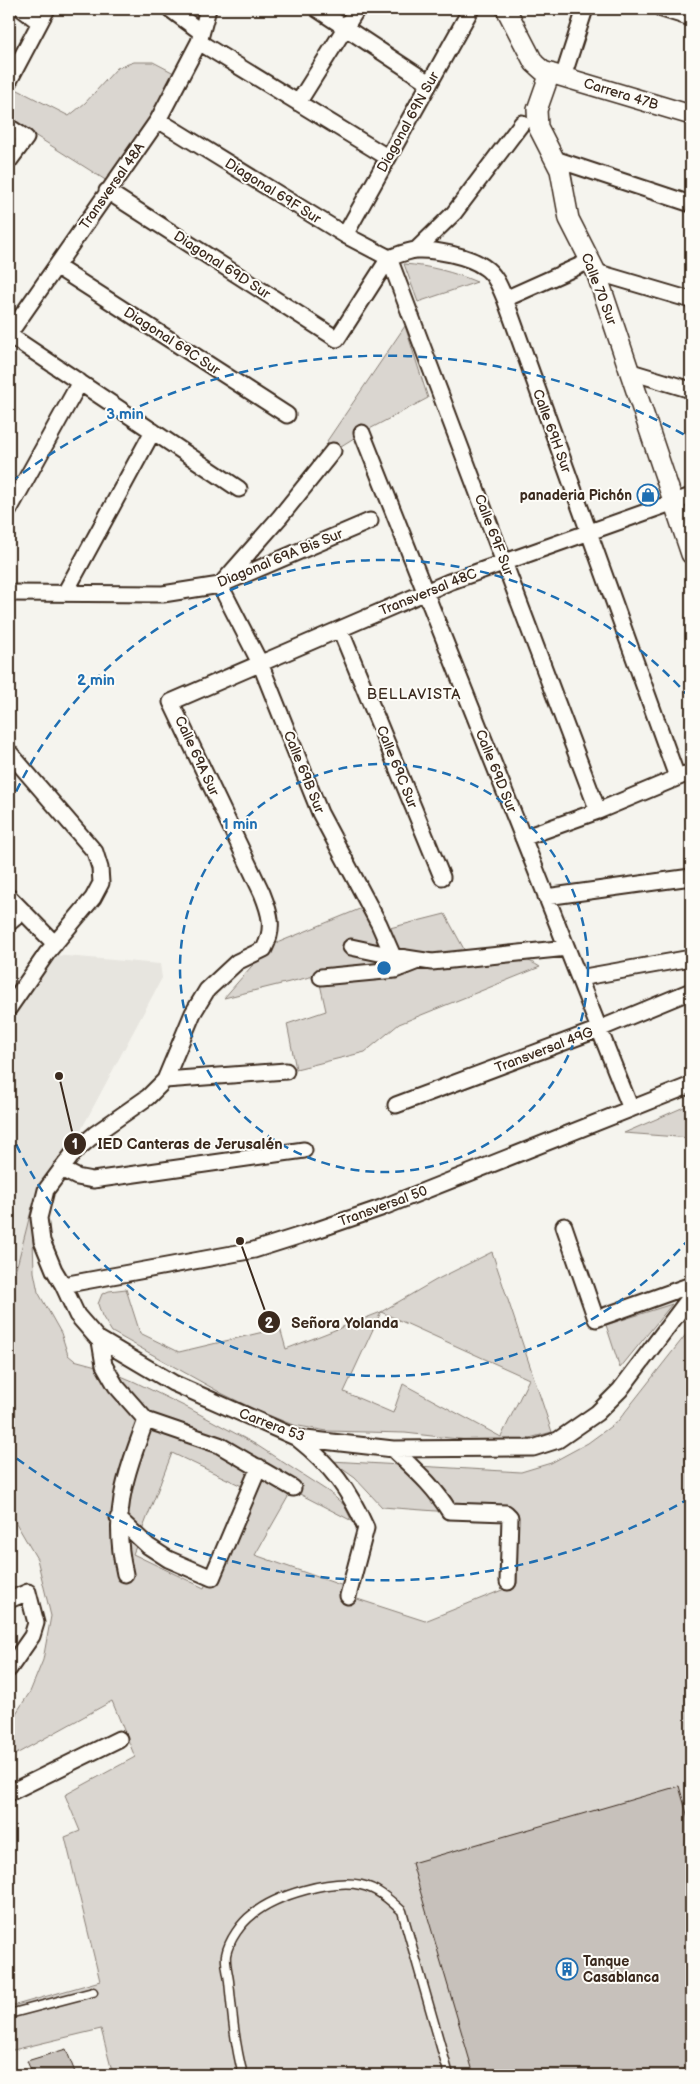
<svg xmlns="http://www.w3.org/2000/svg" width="700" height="2084" font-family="'Balsamiq Sans',sans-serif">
	<rect width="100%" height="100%" fill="#f5f4ee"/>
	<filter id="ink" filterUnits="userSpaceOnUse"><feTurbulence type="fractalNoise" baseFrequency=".02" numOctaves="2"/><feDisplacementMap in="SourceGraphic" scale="10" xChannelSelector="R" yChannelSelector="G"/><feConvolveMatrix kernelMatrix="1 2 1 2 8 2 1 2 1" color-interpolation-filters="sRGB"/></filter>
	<g filter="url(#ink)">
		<path fill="#e7e5df" d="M54,955l106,9 2,14 -81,152 -29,41 -20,36 -14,55 -9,25v-266z"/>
		<path fill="#dad6d0" stroke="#8a8077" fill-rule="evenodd" d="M134,62h19l21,11 -24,45 -43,63 -98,-62v-20l7,-10 53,27 16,-13 32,-35z
			M404,264c26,2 49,8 73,18l-59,20z
			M405,326l23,72 -66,35 -29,18 -6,-10z
			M362,908l12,24 71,-18 20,37c26,2 52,1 75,16l-141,57 -34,28 -69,17 -9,-45 39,-13 -8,-36 -94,23 33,-38 15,-15z
			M691,1104v34l-67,-5z
			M32,1207l2,65 4,20 23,41 7,22 6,5 26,7 35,15 55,27 65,35 74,48 15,13 8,16 -60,-31 -37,65 94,33 -1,8 77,25 92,-37v-67l-135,-10 -27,-29 -24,-17 190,11 30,-9 37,-20 30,-22 73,-93v747h-578l-12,-46 -92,22v-44l91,-26 -35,-144 15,-6 -15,-36 70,-38 -23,-56 -103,57v-34l21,-32 13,-32 8,-44 -14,-57 -28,-48v-224l9,-25zM172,1453l74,35 -42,100 -71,-34z
			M492,1252l60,180 -30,8 -28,3 -89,-10 -78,-2 -34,-6 -37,-15 -33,-16 -111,-62 -10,-16 -4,-12 4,-10 7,-3 17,-2 14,44 39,19 101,-24 6,21 95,-37 55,-32zM381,1312l148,67 -28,58 -98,-53 -10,29 -49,-21z
			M672,1304l-52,64 -14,-43z"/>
		<path fill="#c7c1bb" stroke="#3b2a1e" d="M679,1786l12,42v247h-217l-62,-212z
			M66,2049l10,26h-43l-6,-14z"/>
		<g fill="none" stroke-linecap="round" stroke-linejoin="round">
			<g stroke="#3b2a1e" stroke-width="11">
				<path id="service" d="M9,2014l84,-22
					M243,2075c-8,-30 -11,-62 -14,-94 -1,-8 -4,-18 -3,-26 3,-15 15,-32 27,-41 23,-19 78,-35 108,-29 16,3 29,15 41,26l47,164"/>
			</g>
			<g stroke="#3b2a1e" stroke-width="19">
				<path id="minor" d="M22,9l17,13
					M170,9l31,23
					M317,9l112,74
					M662,9l29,9
					M199,42l188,115
					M563,77l22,-68
					M9,81l38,-72
					M298,103l59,-94
					M158,120l187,115 44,23
					M9,127l17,11 -17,23
					M555,159l136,45
					M107,191l230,148 52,-81
					M345,235l126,-226
					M416,250l38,-37 68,-90
					M389,258c9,-3 18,-7 27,-8 18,-1 53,6 68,17 11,7 16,20 21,32l172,478
					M389,258l209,553
					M57,267l230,148
					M596,272l95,28
					M505,299l85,-38
					M9,334l149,-214 41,-78 9,-33
					M9,335l230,154
					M628,371l63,19
					M362,433l269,676
					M691,496l-242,86 -278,120 91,191c8,20 13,35 2,56l-27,13 -30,28 -14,23 -28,67 -17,17 -53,37 -20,17 -29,39 -7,28 3,23 12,29 9,15 14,30 20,23 76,45 124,55 96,11 140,-1 25,-8 39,-27 23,-23 71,-94
					M9,510l71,-128
					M223,582l57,-65 53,-66
					M220,585l40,78 60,150 59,111 14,32
					M9,593l154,1 57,-9 150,-64
					M65,593l88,-162
					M340,629l102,248
					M9,752l86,100 5,16 1,15 -8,15 -46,55 -38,55
					M523,838l75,-27 93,-39
					M9,897l46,47
					M546,897l145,-20
					M9,923l14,-12
					M351,947l42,9 39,6 135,-14
					M321,977l74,-7 23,-9
					M579,978l112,-20
					M165,1080l121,-9
					M396,1105l203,-76 92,-38
					M61,1169l16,8 16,3 211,-30
					M564,1226l32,93 95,-34
					M63,1285l191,-35 57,-18 70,-24 310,-123
					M100,1341l4,24 12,21 30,34c-21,57 -35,93 -21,154
					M146,1420l73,25 74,43
					M298,1439c33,26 51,51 68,89l-18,68
					M393,1449c21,20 41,37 56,62l57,2 4,4 -2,65
					M118,1518l30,28 20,13 44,19 47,-111
					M9,1600l19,-8 8,31 -4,13 -23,33
					M9,1793l110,-54"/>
			</g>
			<g stroke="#3b2a1e" stroke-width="22">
				<path id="tertiary" d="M506,9l28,54 9,8 148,44
					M550,73l-13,37 1,17 22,43 9,49 27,53 95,282"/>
			</g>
			<use href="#service" stroke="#fdfcf7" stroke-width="8"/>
			<use href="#minor" stroke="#fdfcf7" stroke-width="15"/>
			<use href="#tertiary" stroke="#fdfcf7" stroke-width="19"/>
		</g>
	</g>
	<g fill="none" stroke="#1f6fb2" stroke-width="2.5" stroke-dasharray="9 6">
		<circle cx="384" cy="968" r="204"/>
		<path d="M690 1238A408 408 0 0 1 10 1131M10 805A408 408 0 0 1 690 698"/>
		<path d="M690 1498A612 612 0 0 1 11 1454M11 482A612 612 0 0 1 690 438"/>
	</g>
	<defs>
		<g id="shop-ring" transform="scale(1.125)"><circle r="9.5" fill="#fdfcf7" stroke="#1f6fb2" stroke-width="1.5"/><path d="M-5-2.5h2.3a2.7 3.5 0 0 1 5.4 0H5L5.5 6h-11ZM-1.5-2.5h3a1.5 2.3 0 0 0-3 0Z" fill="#1f6fb2"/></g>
		<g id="building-ring" transform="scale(1.125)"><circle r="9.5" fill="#fdfcf7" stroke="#1f6fb2" stroke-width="1.5"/><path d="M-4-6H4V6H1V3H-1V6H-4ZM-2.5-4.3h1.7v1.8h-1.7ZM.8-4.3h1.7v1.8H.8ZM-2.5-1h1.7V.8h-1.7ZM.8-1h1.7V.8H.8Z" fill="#1f6fb2"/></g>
	</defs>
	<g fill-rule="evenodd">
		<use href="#shop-ring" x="648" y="495"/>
		<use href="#building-ring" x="567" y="1969"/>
	</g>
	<g text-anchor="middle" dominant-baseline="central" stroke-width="4" stroke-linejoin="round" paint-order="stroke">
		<g font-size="14" fill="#3b2a1e" stroke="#fdfcf7">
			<text transform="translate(621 94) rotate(17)">Carrera 47B</text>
			<text transform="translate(408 122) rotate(-61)">Diagonal 69N Sur</text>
			<text transform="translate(112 186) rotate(-55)">Transversal 48A</text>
			<text transform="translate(273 191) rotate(32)">Diagonal 69F Sur</text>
			<text transform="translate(222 265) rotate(33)">Diagonal 69D Sur</text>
			<text transform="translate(599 289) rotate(69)">Calle 70 Sur</text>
			<text transform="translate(172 341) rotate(33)">Diagonal 69C Sur</text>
			<text transform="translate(552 431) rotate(70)">Calle 69H Sur</text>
			<text transform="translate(494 535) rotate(69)">Calle 69F Sur</text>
			<text transform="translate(280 558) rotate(-22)">Diagonal 69A Bis Sur</text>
			<text transform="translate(428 592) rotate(-22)">Transversal 48C</text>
			<text transform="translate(197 756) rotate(65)">Calle 69A Sur</text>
			<text transform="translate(397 767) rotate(68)">Calle 69C Sur</text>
			<text transform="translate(496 771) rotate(68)">Calle 69D Sur</text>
			<text transform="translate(304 772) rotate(68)">Calle 69B Sur</text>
			<text transform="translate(544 1050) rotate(-21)">Transversal 49G</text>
			<text transform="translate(383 1206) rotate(-20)">Transversal 50</text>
			<text transform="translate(272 1425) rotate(21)">Carrera 53</text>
		</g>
		<g font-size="14" font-weight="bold" fill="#3b2a1e" stroke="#fdfcf7" text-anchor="end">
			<text x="632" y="495">panaderia Pichón</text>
			<text x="583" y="1961" text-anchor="start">Tanque<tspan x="583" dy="16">Casablanca</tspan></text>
		</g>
		<g font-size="15" letter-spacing="1" fill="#3b2a1e" stroke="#fdfcf7">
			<text x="414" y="694">BELLAVISTA</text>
		</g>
	</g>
	<circle cx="384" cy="968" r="8" fill="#1f6fb2" stroke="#fdfcf7" stroke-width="2.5"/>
	<g font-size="15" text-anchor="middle" font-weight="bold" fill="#1f6fb2" stroke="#fdfcf7" stroke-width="4" stroke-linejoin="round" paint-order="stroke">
		<text x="125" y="419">3 min</text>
		<text x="96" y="685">2 min</text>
		<text x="240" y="829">1 min</text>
	</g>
	<path fill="none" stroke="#3b2a1e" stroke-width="2" d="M59 1076L75 1144M240 1241L269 1322"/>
	<g fill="#3b2a1e" stroke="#fdfcf7" stroke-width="2">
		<circle cx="59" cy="1076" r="5"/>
		<circle cx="240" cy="1241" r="5"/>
		<circle cx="75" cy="1144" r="12"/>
		<circle cx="269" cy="1322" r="12"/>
	</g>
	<g font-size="15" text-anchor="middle" font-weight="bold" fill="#fff">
		<text x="75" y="1149">1</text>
		<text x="269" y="1328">2</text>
	</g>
	<g font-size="15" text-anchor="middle" font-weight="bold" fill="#3b2a1e" stroke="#fdfcf7" stroke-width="4" stroke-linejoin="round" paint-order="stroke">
		<text x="190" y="1149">IED Canteras de Jerusalén</text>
		<text x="345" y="1328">Señora Yolanda</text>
	</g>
	<rect width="700" height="2084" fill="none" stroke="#fdfcf7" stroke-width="30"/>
	<rect x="15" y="15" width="670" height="2054" fill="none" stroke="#3b2a1e" stroke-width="2" filter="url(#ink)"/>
</svg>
